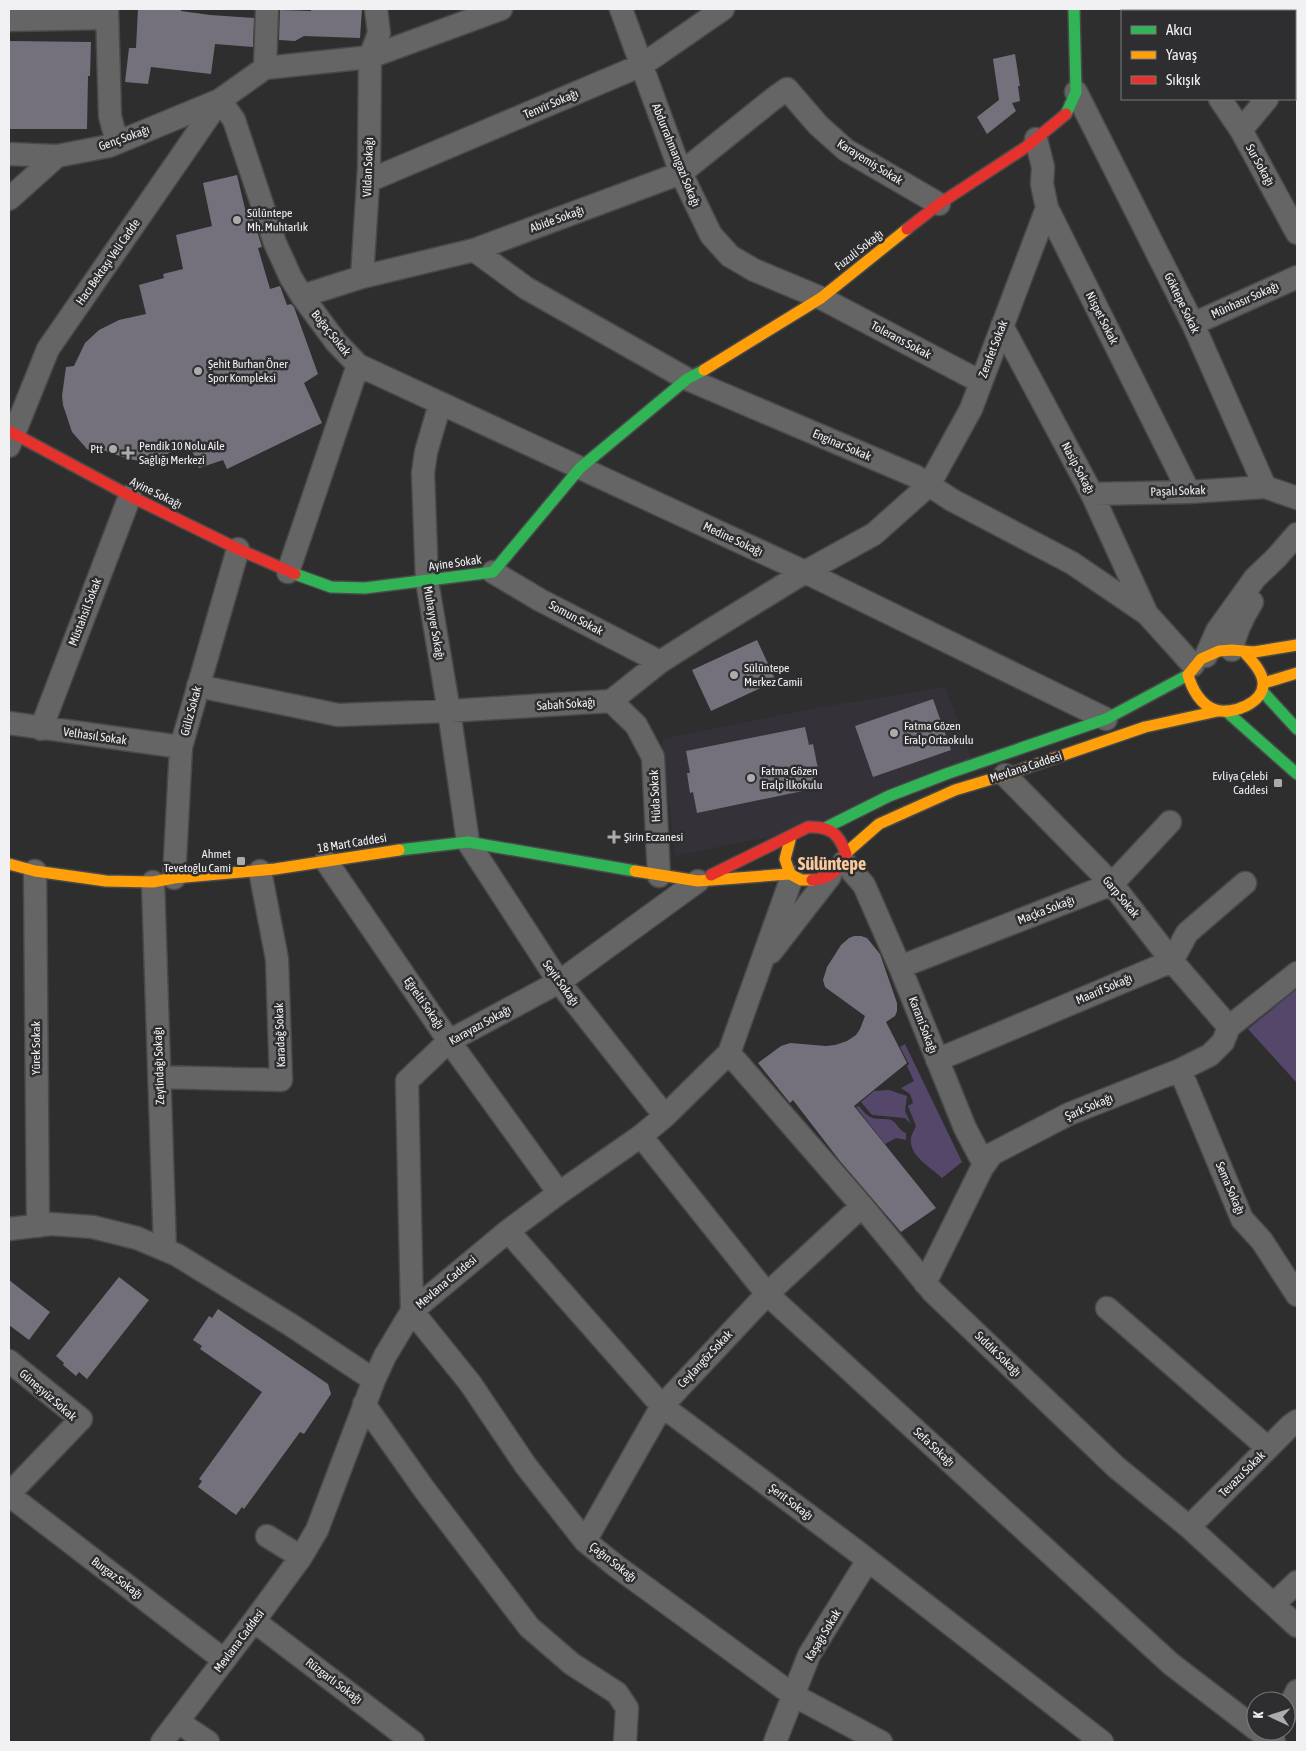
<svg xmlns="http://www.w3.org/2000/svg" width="1306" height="1751" font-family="'Asap Condensed',sans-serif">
	<rect width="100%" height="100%" fill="#2e2e2e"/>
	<path fill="#343138" d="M945,687l27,71 -154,69 -143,29 -13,-117 158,-32z"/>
	<path fill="#554769" d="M1217,9h80v38l-2,3v-39h-78z
		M1297,989v94l-49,-54z
		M905,1044l57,118 -20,16c-9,-9 -31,-21 -31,-36 -1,-6 3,-11 5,-16l-8,-20 5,-3 -3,-9 -9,-6 13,-7 -7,-15 2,-2 -9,-17z
		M889,1090l18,6 -2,15 6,13 -6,-6 -33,-3 -11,-13 13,-11z
		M859,1106c8,10 11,13 23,13 1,0 8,0 9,1 6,2 7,10 15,13v7l-10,-2 -11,6 -29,-37z"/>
	<path fill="#75717c" d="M138,9h43v2l29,4 44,3 -1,29 -38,-3 -4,30 -60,-7 -3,17 -23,-2 4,-34h7z
		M311,9h51l-2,29 -56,-2 -9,5 -16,-1 1,-30 31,1z
		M9,41l82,1 -1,34h-2l-1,53h-78z
		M1015,54l5,32h-2l2,15 -8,2 4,8 -29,23 -10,-17 22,-17 -6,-41z
		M237,175l9,38 5,-1 11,35 -4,1 12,41 10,-3 7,19 4,-1 3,3 24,67 -14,9 18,40 -95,46 -4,-9 -24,8 -10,-25 -28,14 -20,4 -13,-2 -25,-9 -9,2 -7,-3 -15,-17 -9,-27 -1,-9 4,-29 8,-1 11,-23 14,-13 20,-10 27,-6 -7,-29 25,-7 -1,-4 20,-5 -7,-34 36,-9 -9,-43z
		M757,640l19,41 -65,30 -19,-41z
		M933,699l18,51 -78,27 -18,-51z
		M805,727l4,18 4,-1 5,25 -4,1 3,18 -120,25 -4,-21 -3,1 -3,-20h3l-4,-22z
		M854,936h7l6,2 13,16 17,49v8l-2,5 -9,6 21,41 -53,43 82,102 -35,24 -61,-71 -47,-61 -3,3 -32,-40 23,-17 9,-3 36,3 9,-1 12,-4 9,-6 4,-6 5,-13 -36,-26 -4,-3 -2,-7 4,-13 14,-22 8,-7z
		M119,1277l30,23 -62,79 -8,-7 -3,4 -13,-11 1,-2 -8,-7z
		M9,1280l41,32 -21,28 -20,-15z
		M218,1309l110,75 3,10 -27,40 -4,-2 -56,77 -2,-2 -6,8 -38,-28 4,-6 -3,-2 63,-87 -62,-43 2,-3 -9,-6 16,-24 3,2z"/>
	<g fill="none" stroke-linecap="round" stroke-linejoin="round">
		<g stroke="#494949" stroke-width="25">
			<path id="street" d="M107,9l3,107 7,26
				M621,9l60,164 30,62 19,21 24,14 67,28 160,84
				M1206,9v2
				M9,20l98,-2
				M1295,65l2,-3
				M265,68l105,-11 131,-48
				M1076,92l117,232 72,163 32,11
				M1220,99l21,31 56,103
				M220,100l14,20 41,123 16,35 11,18 34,46 22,23 -70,207
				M1241,130l26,-31
				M1036,139l7,28 -1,17 5,24 142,284
				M9,154l48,2
				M368,181l274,-116 81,-56
				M9,199l48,-43 52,-10 111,-46 45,-32 2,-59
				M474,250l52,38 161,91 228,97 37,24 120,63 75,51 46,51
				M362,277l7,-109 1,-111 9,-24 -3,-24
				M302,296l60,-19 112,-27 207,-77 92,-74 14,-10 31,36 28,25 93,54
				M1193,324l104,-47
				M1002,326l90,168 55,120
				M358,365l447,207 301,147
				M440,404l-14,48 -3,21 4,108 22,130 19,131 91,140 106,134
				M9,446l39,-97 172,-249
				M1092,494l97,-2 76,-5
				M493,572l47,28 120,62
				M1232,650c3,-18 10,-32 20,-48
				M1206,656l11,-25 38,-53 21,-20 21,-24
				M198,686l140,29 111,-4 162,-10 49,-39 44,-28 101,-62 69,-38 55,-49 42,-76 76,-201
				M611,701l25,24 17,32 6,119
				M9,723l172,24
				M41,729l89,-233
				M1005,775l107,109 60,77 57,66
				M326,861l123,180 110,152
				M844,862l20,23 36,82 65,161 19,36
				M35,871l3,355
				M174,878l7,-131 57,-198
				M698,881l-139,101 -110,59 -42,40 5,230 58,72 56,83 59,75 31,25 177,129 88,47
				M153,882l12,368
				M771,952l59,-76
				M900,967l212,-83 58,-62
				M729,1053l133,153 71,86 183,175 73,60 108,99
				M937,1060l235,-99 15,-28 58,-50
				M1180,1070l62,149 20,22 35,54
				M160,1077l121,3 -4,-121 -17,-88
				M641,1136l126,158 404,370 85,65
				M9,1229l42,-5 42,3 44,11 40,17 114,70 83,55
				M508,1231l154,175 193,144 247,192
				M925,1283l57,-115 10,-14 77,-40 111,-44 30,-15 13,-13 6,-15 68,-54
				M1107,1308l161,140
				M9,1361l72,58 -72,75
				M364,1404l60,85 105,138 43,37 45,29 10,15 -2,34
				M9,1495l215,165
				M1189,1527l101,-101 7,-5
				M267,1536l34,21
				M585,1541l77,-135 105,-112 95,-88
				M1274,1604l23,-22
				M254,1621l159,121
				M1286,1714l11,-23
				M178,1722l30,20
				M1259,1731l15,11
				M162,1742l92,-121 47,-64 16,-27 57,-150 11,-24 27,-45 96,-80 51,-38 82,-57 24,-20 64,-63 63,-176
				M775,1742l34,-87 59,-95"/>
		</g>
		<g stroke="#494949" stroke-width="14">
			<path id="fast" d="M1066,114l10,-22 -2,-83
				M295,574l36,13 34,1 128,-16 87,-104 107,-89 17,-9
				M1262,691l35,38
				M1226,711l71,63
				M825,828l64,-32 57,-22 160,-55 82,-44
				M399,850l69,-8 167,29"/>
		</g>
		<g stroke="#494949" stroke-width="14">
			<path id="slow" d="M704,370l117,-72 86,-69
				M1245,653c7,8 17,18 18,29 2,21 -31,33 -47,28 -15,-4 -24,-21 -28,-35l13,-16 18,-8 13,-1 22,2 43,-7
				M1264,683l33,-10
				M791,836l-6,23 5,15 11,6h11
				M847,852l32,-28 76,-34 50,-15 140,-48 73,-16
				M9,864l26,7 71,10 47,1 21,-4 101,-9 124,-19
				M635,871l63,10 91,-7"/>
		</g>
		<g stroke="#494949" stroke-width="14">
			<path id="jam" d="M907,229l32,-25 87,-57 40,-33
				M9,431l121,65 108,53 57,25
				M711,875l97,-48c23,-1 31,7 38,27 -6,16 -16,25 -34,26"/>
		</g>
		<use href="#street" stroke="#666565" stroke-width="22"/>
		<use href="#fast" stroke="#30b455" stroke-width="11"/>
		<use href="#slow" stroke="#ff9f0a" stroke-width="11"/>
		<use href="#jam" stroke="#e5322d" stroke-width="11"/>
	</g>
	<g fill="#adacad" stroke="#2e2d2f" stroke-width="2">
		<circle cx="237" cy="220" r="5"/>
		<circle cx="198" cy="371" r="5"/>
		<circle cx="113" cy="449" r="5"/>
		<path d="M125.5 445.5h5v5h5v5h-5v5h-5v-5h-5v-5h5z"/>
		<circle cx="734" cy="675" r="5"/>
		<circle cx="894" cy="733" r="5"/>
		<circle cx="751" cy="778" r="5"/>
		<rect x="1273" y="778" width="10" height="10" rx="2.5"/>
		<path d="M611.5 829.5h5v5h5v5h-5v5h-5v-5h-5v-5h5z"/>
		<rect x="236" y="856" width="10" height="10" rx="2.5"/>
	</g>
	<g text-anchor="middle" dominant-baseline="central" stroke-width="5" stroke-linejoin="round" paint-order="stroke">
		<g font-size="12" fill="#f1f0f2" stroke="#2e2d2f">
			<text transform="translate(551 104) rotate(-23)">Tenvir Sokağı</text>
			<text transform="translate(124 138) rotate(-20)">Genç Sokağı</text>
			<text transform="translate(676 155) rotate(68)">Abdurrahmangazi Sokağı</text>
			<text transform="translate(870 162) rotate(32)">Karayemiş Sokak</text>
			<text transform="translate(1260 165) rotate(61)">Sur Sokağı</text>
			<text transform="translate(368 167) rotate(-88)">Vildan Sokağı</text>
			<text transform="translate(557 219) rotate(-20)">Abide Sokağı</text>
			<text transform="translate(859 250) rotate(-38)">Fuzuli Sokağı</text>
			<text transform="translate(108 262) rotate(-55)">Hacı Bektaşı Veli Cadde</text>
			<text transform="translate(1245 300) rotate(-24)">Münhasır Sokağı</text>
			<text transform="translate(1182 303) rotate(64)">Göktepe Sokak</text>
			<text transform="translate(1102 318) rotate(63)">Nispet Sokak</text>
			<text transform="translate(331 333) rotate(51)">Boğaç Sokak</text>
			<text transform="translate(901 340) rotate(28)">Tolerans Sokak</text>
			<text transform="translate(993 349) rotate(-69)">Zerafet Sokak</text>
			<text transform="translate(842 445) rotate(23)">Enginar Sokak</text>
			<text transform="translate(1078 468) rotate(62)">Nasip Sokağı</text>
			<text transform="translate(1178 491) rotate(-2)">Paşalı Sokak</text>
			<text transform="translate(156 493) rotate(26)">Ayine Sokağı</text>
			<text transform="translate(733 539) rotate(25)">Medine Sokağı</text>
			<text transform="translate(455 563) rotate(-8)">Ayine Sokak</text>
			<text transform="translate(85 612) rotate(-69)">Müstahsil Sokak</text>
			<text transform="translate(576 618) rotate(28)">Somun Sokak</text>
			<text transform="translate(434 623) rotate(80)">Muhayyer Sokağı</text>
			<text transform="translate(566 704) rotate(-4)">Sabah Sokağı</text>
			<text transform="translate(191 711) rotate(-75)">Güliz Sokak</text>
			<text transform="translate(95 736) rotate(8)">Velhasıl Sokak</text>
			<text transform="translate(1026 767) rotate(-18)">Mevlana Caddesi</text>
			<text transform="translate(655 796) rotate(-93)">Hüda Sokak</text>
			<text transform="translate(352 843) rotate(-9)">18 Mart Caddesi</text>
			<text transform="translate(1121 897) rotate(50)">Garp Sokak</text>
			<text transform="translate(1046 910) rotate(-21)">Maçka Sokağı</text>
			<text transform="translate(561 983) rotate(54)">Seyit Sokağı</text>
			<text transform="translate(1104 989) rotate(-23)">Maarif Sokağı</text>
			<text transform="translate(424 1003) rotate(55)">Eğrelti Sokağı</text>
			<text transform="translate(480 1025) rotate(-29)">Karayazı Sokağı</text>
			<text transform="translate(923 1025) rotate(69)">Karani Sokağı</text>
			<text transform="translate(280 1035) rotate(-92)">Karadağ Sokak</text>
			<text transform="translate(36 1048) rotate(-90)">Yürek Sokak</text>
			<text transform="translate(159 1066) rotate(-92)">Zeytindağı Sokağı</text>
			<text transform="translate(1089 1107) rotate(-23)">Şark Sokağı</text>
			<text transform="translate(1230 1188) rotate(67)">Sema Sokağı</text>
			<text transform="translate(446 1282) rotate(-40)">Mevlana Caddesi</text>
			<text transform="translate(998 1354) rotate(44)">Sıddık Sokağı</text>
			<text transform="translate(705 1359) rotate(-47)">Ceylangöz Sokak</text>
			<text transform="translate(48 1395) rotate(41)">Güneşyüz Sokak</text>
			<text transform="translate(934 1447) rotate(43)">Sefa Sokağı</text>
			<text transform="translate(1242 1474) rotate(-45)">Tevazu Sokak</text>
			<text transform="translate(791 1502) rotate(37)">Şerit Sokağı</text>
			<text transform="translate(613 1562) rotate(38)">Çağın Sokağı</text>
			<text transform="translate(117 1578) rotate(37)">Burgaz Sokağı</text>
			<text transform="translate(823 1635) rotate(-59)">Kaşağı Sokak</text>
			<text transform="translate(239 1641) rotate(-53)">Mevlana Caddesi</text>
			<text transform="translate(334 1681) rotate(37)">Rüzgarlı Sokağı</text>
		</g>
		<g font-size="12" fill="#f1f0f2" stroke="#2e2d2f" text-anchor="start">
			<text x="247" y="213">Sülüntepe<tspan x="247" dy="14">Mh. Muhtarlık</tspan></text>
			<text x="208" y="364">Şehit Burhan Öner<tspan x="208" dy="14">Spor Kompleksi</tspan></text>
			<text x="139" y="446">Pendik 10 Nolu Aile<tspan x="139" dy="14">Sağlığı Merkezi</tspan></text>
			<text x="103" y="449" text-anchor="end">Ptt</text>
			<text x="744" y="668">Sülüntepe<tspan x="744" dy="14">Merkez Camii</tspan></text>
			<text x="904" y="726">Fatma Gözen<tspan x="904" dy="14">Eralp Ortaokulu</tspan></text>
			<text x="761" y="771">Fatma Gözen<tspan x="761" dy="14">Eralp İlkokulu</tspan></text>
			<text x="1268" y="776" text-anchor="end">Evliya Çelebi<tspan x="1268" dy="14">Caddesi</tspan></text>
			<text x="624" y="837">Şirin Eczanesi</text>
			<text x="231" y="854" text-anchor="end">Ahmet<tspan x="231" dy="14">Tevetoğlu Cami</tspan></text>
		</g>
		<g font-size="18" font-weight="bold" fill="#f9c99d" stroke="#2e2d2f">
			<text x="832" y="863">Sülüntepe</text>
		</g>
	</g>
	<rect width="1306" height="1751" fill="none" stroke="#f1f0f2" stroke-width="20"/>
	<rect x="1121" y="10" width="175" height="90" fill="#2e2d2f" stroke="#7c7b7d"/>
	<rect x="1131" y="26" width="25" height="8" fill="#30b455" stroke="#7c7b7d"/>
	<text x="1166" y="35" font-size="15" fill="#f1f0f2">Akıcı</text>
	<rect x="1131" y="51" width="25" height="8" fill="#ff9f0a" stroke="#7c7b7d"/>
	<text x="1166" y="60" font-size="15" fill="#f1f0f2">Yavaş</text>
	<rect x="1131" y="76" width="25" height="8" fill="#e5322d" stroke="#7c7b7d"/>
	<text x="1166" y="85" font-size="15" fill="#f1f0f2">Sıkışık</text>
	<g transform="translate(1271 1716) rotate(274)"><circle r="24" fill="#2e2d2f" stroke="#7c7b7d"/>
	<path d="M0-4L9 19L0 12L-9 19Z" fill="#adacad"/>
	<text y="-8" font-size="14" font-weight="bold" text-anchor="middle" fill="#f1f0f2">K</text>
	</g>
</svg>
